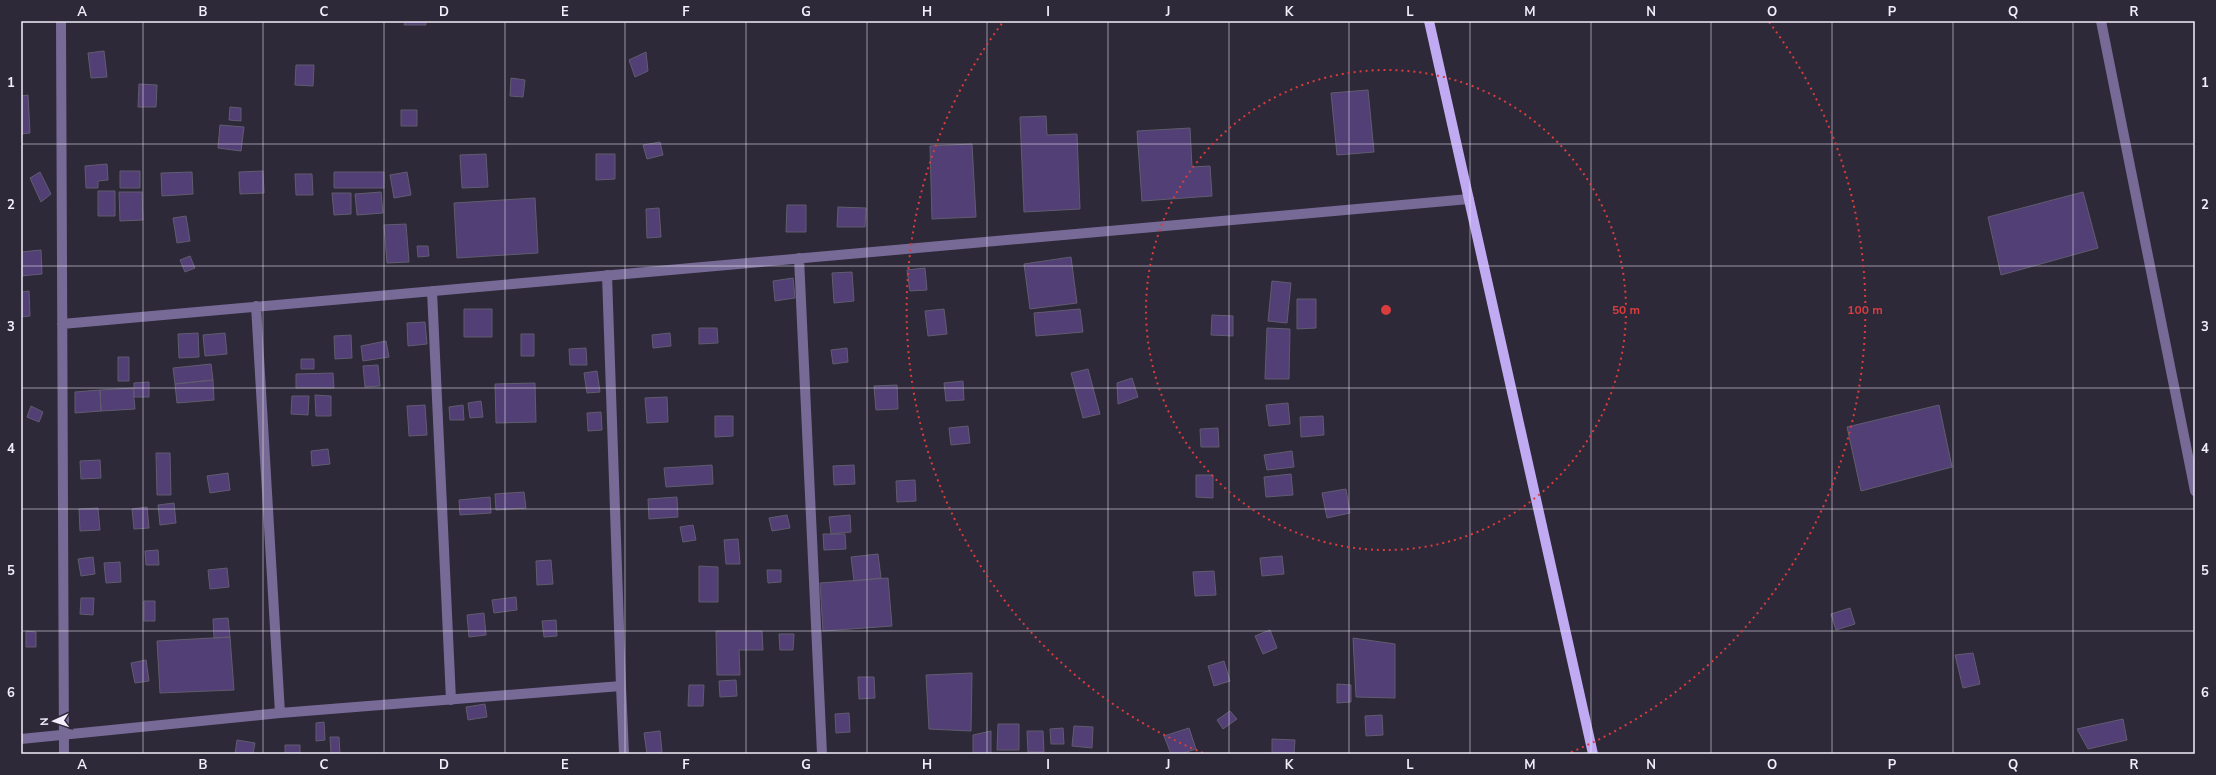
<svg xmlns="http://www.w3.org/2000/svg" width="2216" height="775" font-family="'Nunito Sans',sans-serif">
	<rect width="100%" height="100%" fill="#2e2939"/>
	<path fill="#513f75" stroke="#615c6e" d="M405,21h21v4h-22z
		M104,51l3,26 -16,1 -3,-25z
		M646,52l2,19 -13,6 -6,-17z
		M296,65h18l-1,21 -18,-1z
		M511,78l14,2 -2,17 -13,-1z
		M139,84l18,1 -1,22h-18z
		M1368,90l6,62 -37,3 -6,-62z
		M28,95l2,38 -9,1v-38z
		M230,107l11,1v13l-12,-1z
		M401,110h16v16h-16z
		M1046,116l1,19 30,-1 3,75 -56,3 -4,-95z
		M220,125l24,2 -3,24 -23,-3z
		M1190,128l2,39 18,-1 2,30 -70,5 -5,-70z
		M660,142l3,13 -16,4 -4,-14z
		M972,144l4,73 -44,2 -2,-73z
		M486,154l2,33 -26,1 -2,-33z
		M596,154h19v25l-19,1z
		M107,164l1,16 -10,1v7h-12l-1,-22z
		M120,171h20v17h-20z
		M263,171l1,22 -24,1 -1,-22z
		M40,172l11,22 -10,8 -11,-24z
		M192,172l1,22 -31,2 -1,-23z
		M334,172h50v16h-50z
		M407,172l4,23 -17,3 -4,-23z
		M295,174h17l1,21h-17z
		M98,191h17v25h-17z
		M119,192h23l1,28 -23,1z
		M381,192l2,21 -26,2 -2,-21z
		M2083,192l15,56 -97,27 -13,-58z
		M332,193h19v21l-17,1z
		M535,198l3,55 -81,5 -3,-55z
		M787,205h19v27h-20z
		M838,207l28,1 -1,19h-28z
		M659,208l2,29 -14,1 -1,-29z
		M186,216l4,25 -13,2 -4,-25z
		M406,224l3,38 -22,1 -3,-38z
		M417,246h11l1,10 -11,1z
		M41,250l1,24 -21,2v-24z
		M190,256l5,12 -10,4 -5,-12z
		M1071,257l6,46 -47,6 -6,-45z
		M925,268l2,22 -17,1 -3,-21z
		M852,272l2,29 -20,2 -2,-30z
		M793,278l2,20 -20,3 -2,-20z
		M1272,281l19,2 -4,40 -19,-2z
		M29,291l1,25 -9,1v-25z
		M1297,299h19v29l-19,1z
		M464,309h28v28h-28z
		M944,309l3,25 -19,2 -3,-25z
		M1080,309l3,23 -47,4 -2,-23z
		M1212,315l21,1v20l-22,-1z
		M425,322l2,22 -19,2 -1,-23z
		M699,328h18l1,15 -19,1z
		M1267,328l23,1 -1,50h-24z
		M198,333l1,24 -20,1 -1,-24z
		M225,333l2,21 -22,2 -2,-21z
		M670,333l1,13 -18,2 -1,-13z
		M521,334h13v22h-13z
		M351,335l1,23 -17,1 -1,-23z
		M386,341l3,16 -26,4 -2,-15z
		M586,348l1,17h-17l-1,-16z
		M847,348l1,14 -15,2 -2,-14z
		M118,357h11v24h-11z
		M301,359h13v10h-13z
		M211,364l2,16 -38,4 -2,-16z
		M378,365l2,21 -15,1 -2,-21z
		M1088,369l12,45 -17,4 -12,-45z
		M597,371l3,21 -13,1 -3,-20z
		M333,373l1,15h-38v-14z
		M1132,378l6,19 -20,7 -1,-21z
		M213,380l1,20 -37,3 -2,-19z
		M963,381l1,19 -18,1 -2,-18z
		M149,382v15h-15v-14z
		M535,383l1,39 -40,1 -1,-39z
		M897,385l1,24 -22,1 -2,-24z
		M133,388l2,21 -34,2 -1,-21z
		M100,390l1,21 -26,2v-21z
		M315,395l16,1v20h-15z
		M292,396h17l-1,19 -17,-1z
		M667,397l1,25 -21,1 -2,-25z
		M481,401l2,16 -13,1 -2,-15z
		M1288,403l2,21 -21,2 -3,-21z
		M425,405l2,30 -18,1 -2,-30z
		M463,405l1,15h-14l-1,-13z
		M1939,405l13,62 -91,24 -14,-64z
		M31,406l12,6 -4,10 -12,-5z
		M601,412l1,18 -14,1 -1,-18z
		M715,416h18v20l-18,1z
		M1323,416l1,19 -23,2 -1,-20z
		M968,426l2,17 -19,2 -2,-17z
		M1218,428l1,19h-18l-1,-18z
		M328,449l2,15 -18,2 -1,-15z
		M1292,451l2,16 -27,3 -3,-15z
		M156,453h14l1,42h-14z
		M100,460l1,18 -20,1 -1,-18z
		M712,465l1,19 -47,3 -2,-19z
		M854,465l1,19 -21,1 -1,-19z
		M228,473l2,17 -20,3 -3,-17z
		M1291,474l2,21 -27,2 -2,-20z
		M1196,475h17v23l-17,-1z
		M915,480l1,21 -19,1 -1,-21z
		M1346,489l4,24 -23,5 -5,-25z
		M524,492l2,16 -30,2 -1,-16z
		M490,497l1,16 -31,2 -1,-15z
		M677,497l1,20 -29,2 -1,-20z
		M174,503l2,20 -16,2 -2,-20z
		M147,507l2,21 -15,1 -2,-20z
		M98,508l2,22 -20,1 -1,-22z
		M787,515l3,13 -18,3 -3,-13z
		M850,515l1,17 -20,2 -2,-17z
		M693,525l3,15 -13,2 -3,-15z
		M823,534h22l1,15 -22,1z
		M738,539l2,25h-14l-2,-24z
		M158,550l1,15h-13l-1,-14z
		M878,554l3,24 -27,3 -3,-24z
		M1282,556l2,18 -22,2 -2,-18z
		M93,557l2,17 -14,2 -3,-17z
		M551,560l2,24 -16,1 -1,-24z
		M120,562l1,20 -15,1 -2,-20z
		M699,566l19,1v35h-19z
		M227,568l2,19 -19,2 -2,-19z
		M767,570h14v12l-13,1z
		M1214,571l2,24 -21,1 -2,-24z
		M888,578l4,48 -69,5 -3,-48z
		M516,597l1,13 -23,3 -2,-13z
		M81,598h13l-1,17 -13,-1z
		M144,601h11v20h-11z
		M1850,608l5,16 -19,6 -5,-16z
		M484,613l2,22 -17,2 -2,-22z
		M228,618l2,19 -16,1 -1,-19z
		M556,620l1,16 -13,1 -2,-16z
		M1270,630l7,18 -14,6 -8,-18z
		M26,631l10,1v15h-10z
		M716,631h46l1,19h-24l1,25h-23z
		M779,634h15l-1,16h-13z
		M230,637l4,53 -74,3 -3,-52z
		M1353,638l42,6v54l-39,-1z
		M1973,653l7,31 -17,4 -8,-33z
		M146,660l3,21 -14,2 -4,-20z
		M1224,661l6,20 -16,5 -6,-20z
		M972,673l-1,58 -42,-2 -3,-54z
		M858,677h16l1,21 -16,1z
		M736,680l1,16 -17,1 -1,-16z
		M1337,684l14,1v17l-14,1z
		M689,685h15l-1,21h-15z
		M485,704l2,13 -19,3 -2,-13z
		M1230,711l7,8 -14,10 -6,-9z
		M849,713l1,19 -14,1 -1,-19z
		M1382,715l1,20 -17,1 -1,-20z
		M2123,719l4,21 -39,9 -11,-20z
		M324,722l1,18 -9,1v-18z
		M998,724h21v26h-22z
		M1074,726l19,1 -1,21 -20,-2z
		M1063,728l1,16h-13l-1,-15z
		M1189,728l7,21 -16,5h-9l-7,-18z
		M660,731l2,21 -15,2 -3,-21z
		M991,731v23h-18v-19z
		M1027,731h16l1,21h-16z
		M330,737h9l1,17h-9z
		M1272,739l23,1 -1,14h-22z
		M237,740l18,3 -2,11h-18z
		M285,745h15v9h-15z"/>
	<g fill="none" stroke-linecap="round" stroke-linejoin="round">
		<path stroke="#776a96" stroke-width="10" d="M61,21l3,733
			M2101,21l94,470
			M799,258l23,496
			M432,291l19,409
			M256,306l24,407
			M62,324l1407,-125
			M621,686l3,68
			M21,739l259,-26 341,-27 -14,-411"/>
		<path stroke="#c0abf2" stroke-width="10" d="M1429,21l164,733"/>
	</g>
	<path fill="none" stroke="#f2effa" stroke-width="1" stroke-opacity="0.55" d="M143,21v733M263,21v733M384,21v733M505,21v733M625,21v733M746,21v733M867,21v733M987,21v733M1108,21v733M1229,21v733M1349,21v733M1470,21v733M1591,21v733M1711,21v733M1832,21v733M1953,21v733M2073,21v733M21,144h2174M21,266h2174M21,388h2174M21,509h2174M21,631h2174"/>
	<g fill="none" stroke="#d93c3d" stroke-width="2" stroke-dasharray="2 4">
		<circle cx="1386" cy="310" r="240"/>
		<path d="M1203 753A479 479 0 0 1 1003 22M1769 22A479 479 0 0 1 1569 753"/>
	</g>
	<circle cx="1386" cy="310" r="6" fill="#d93c3d" stroke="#2e2939" stroke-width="2"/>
	<g font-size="12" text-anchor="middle" font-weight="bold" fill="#d93c3d" stroke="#2e2939" stroke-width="3" stroke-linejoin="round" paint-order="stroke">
		<text x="1626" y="314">50 m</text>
		<text x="1865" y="314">100 m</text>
	</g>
	<rect width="2216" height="775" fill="none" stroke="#2e2939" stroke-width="44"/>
	<g transform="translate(54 721) rotate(267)" stroke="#2e2939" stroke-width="3" paint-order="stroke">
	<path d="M0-3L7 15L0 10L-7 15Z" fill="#f2effa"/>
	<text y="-6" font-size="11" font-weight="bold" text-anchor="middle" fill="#f2effa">N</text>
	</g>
	<rect x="22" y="22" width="2172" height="731" fill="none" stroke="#f2effa" stroke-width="1.5"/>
	<g font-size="13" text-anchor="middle" font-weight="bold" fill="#f2effa">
		<text x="82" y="16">A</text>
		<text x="203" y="16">B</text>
		<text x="324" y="16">C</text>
		<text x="444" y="16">D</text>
		<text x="565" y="16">E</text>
		<text x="686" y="16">F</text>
		<text x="806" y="16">G</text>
		<text x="927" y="16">H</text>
		<text x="1048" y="16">I</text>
		<text x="1168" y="16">J</text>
		<text x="1289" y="16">K</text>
		<text x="1410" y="16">L</text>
		<text x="1530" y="16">M</text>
		<text x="1651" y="16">N</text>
		<text x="1772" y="16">O</text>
		<text x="1892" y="16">P</text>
		<text x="2013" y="16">Q</text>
		<text x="2134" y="16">R</text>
		<text x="11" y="87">1</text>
		<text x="2205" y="87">1</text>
		<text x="11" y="209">2</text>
		<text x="2205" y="209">2</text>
		<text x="11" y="331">3</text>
		<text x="2205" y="331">3</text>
		<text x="11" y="453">4</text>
		<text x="2205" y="453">4</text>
		<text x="11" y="575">5</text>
		<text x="2205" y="575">5</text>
		<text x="11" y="697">6</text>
		<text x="2205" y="697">6</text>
		<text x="82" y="769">A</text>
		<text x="203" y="769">B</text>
		<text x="324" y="769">C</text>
		<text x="444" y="769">D</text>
		<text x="565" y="769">E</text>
		<text x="686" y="769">F</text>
		<text x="806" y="769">G</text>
		<text x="927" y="769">H</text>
		<text x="1048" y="769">I</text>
		<text x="1168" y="769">J</text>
		<text x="1289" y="769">K</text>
		<text x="1410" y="769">L</text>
		<text x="1530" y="769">M</text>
		<text x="1651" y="769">N</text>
		<text x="1772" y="769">O</text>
		<text x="1892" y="769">P</text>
		<text x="2013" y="769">Q</text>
		<text x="2134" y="769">R</text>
	</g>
</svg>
